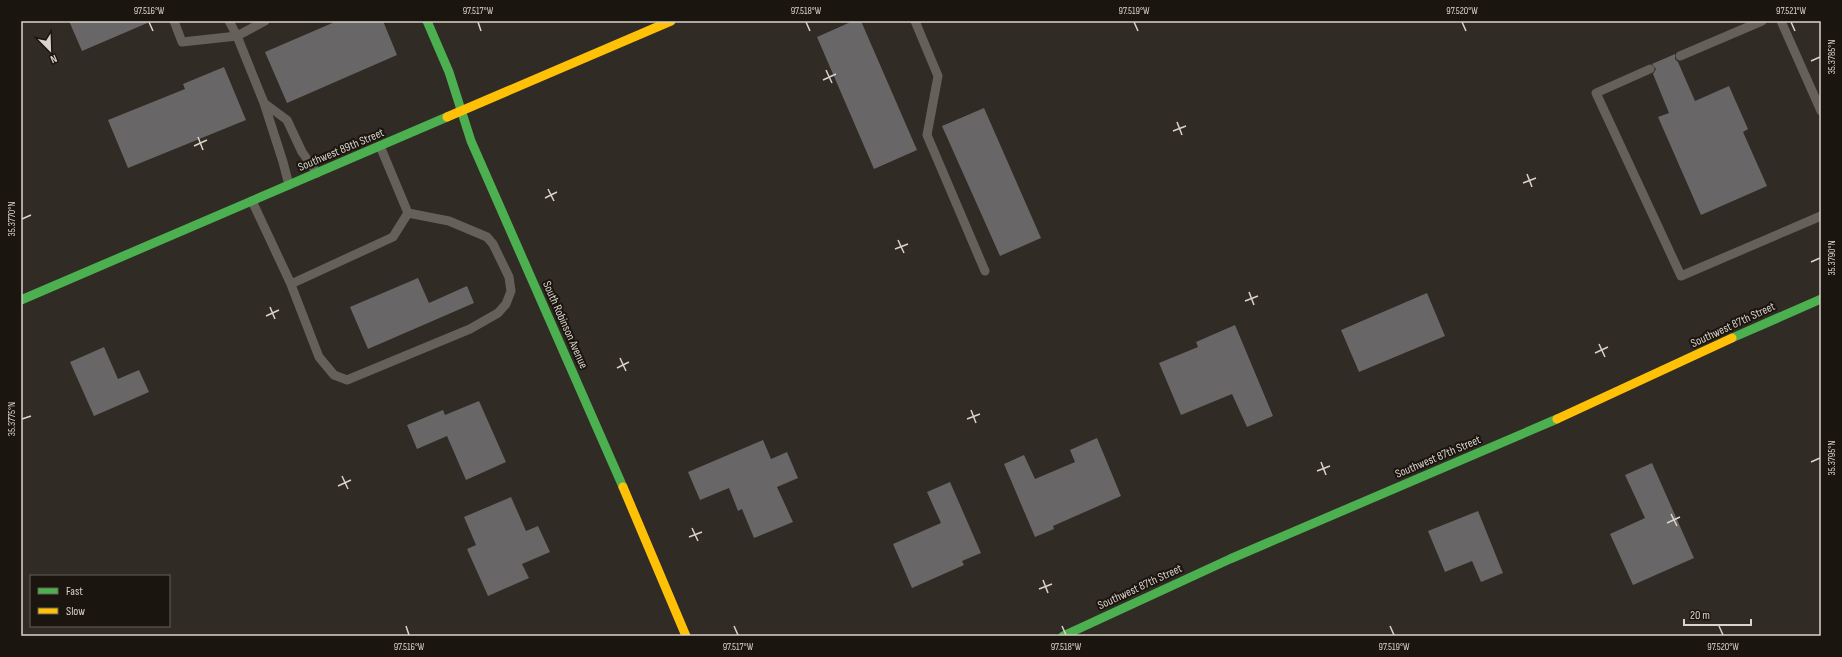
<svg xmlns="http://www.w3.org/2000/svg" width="1842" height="657" font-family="'Sofia Sans Condensed',sans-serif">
	<rect width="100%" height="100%" fill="#302b24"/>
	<path fill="#696667" d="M69,21h83l-70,30z
		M337,21h46l14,34 -110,48 -22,-51z
		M853,21h8l56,129 -43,19 -57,-132z
		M1675,54v5l3,3 17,39 34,-15 19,43 -5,3 24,54 -66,29 -43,-98 11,-4 -16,-39 3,-5 -4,-5z
		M224,67l22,53 -118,48 -20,-48 77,-31 -2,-5z
		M984,108l57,130 -41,18 -58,-130z
		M418,278l11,25 38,-17 7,17 -106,46 -18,-42z
		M1427,293l18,43 -86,36 -18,-42z
		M1235,325l38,91 -26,11 -15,-33 -51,21 -22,-52 39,-16 -2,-5z
		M104,347l14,32 21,-9 10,22 -55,24 -24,-54z
		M479,401l27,61 -40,18 -19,-44 -30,13 -10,-24 36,-15 2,5z
		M1097,438l24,58 -68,30 1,3 -19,8 -31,-73 20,-9 11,24 40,-17 -5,-12z
		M763,440l8,19 16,-7 11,26 -21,9 16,35 -39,16 -12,-29 -4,2 -9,-23 -29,12 -12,-28z
		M1652,463l42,95 -61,27 -23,-51 35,-16 -20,-43z
		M950,482l31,71 -19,8 2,4 -52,23 -19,-44 48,-21 -14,-31z
		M511,497l15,34 12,-5 12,26 -28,12 7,14 -41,18 -21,-47 9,-4 -12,-28z
		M1478,511l25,62 -22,9 -9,-21 -27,11 -17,-41z"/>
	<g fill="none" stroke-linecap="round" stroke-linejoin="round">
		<path stroke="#65605a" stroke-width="9" d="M174,21l8,21 55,-6 28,-15
			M229,21l8,15 27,67
			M915,21l23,55 -11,59 58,136
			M1781,21l40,90
			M1680,56l82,-35
			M1650,69l-54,24 85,183 140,-60
			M289,185l-6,-23 -19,-59 23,17 15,32 15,21
			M252,201l38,81 29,75 15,18 13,5 123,-51 28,-16 8,-9 5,-13 -2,-14 -16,-33 -6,-7 -38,-16 -41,-8 -28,-67
			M291,284l102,-47 15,-24"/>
		<path stroke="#4caf50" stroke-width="9" d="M427,21l22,51 22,69 152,346
			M21,300l426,-183
			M1732,338l89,-39
			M1063,636l167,-77 327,-140"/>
		<path stroke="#ffc107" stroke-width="9" d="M447,117l224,-96
			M1557,419l175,-81
			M623,487l63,149"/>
	</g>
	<path fill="none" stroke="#dad3ca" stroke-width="1.5" d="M149,22l4,9M478,22l3,9M806,22l4,9M1134,22l4,9M1462,22l4,9M1791,22l4,9M1811,61l9,-4M826,70l6,13M823,80l13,-6M1177,122l5,13M1173,131l13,-5M198,137l5,13M194,146l13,-6M1527,174l5,13M1523,183l13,-5M548,189l6,12M545,198l12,-6M22,219l9,-4M898,240l6,13M895,249l13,-5M1811,262l9,-4M1249,292l5,13M1245,301l13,-5M270,307l5,12M266,316l13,-6M1599,344l6,13M1595,353l13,-6M620,358l6,13M617,368l12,-6M971,410l5,13M22,419l9,-3M967,419l13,-5M1321,462l5,13M1811,462l9,-4M1317,471l13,-5M342,476l6,13M338,486l13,-6M1671,514l6,12M1667,523l13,-6M692,528l6,13M689,537l13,-5M1043,580l5,13M1039,589l13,-5M406,626l3,9M734,626l4,9M1062,626l4,9M1390,626l4,9M1719,626l4,9"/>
	<g text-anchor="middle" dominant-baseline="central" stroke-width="4" stroke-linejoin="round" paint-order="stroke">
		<g font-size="12" fill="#dad3ca" stroke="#1a150f">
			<text transform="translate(341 150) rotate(-23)">Southwest 89th Street</text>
			<text transform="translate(565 325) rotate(66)">South Robinson Avenue</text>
			<text transform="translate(1733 325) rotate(-25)">Southwest 87th Street</text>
			<text transform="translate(1438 457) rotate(-23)">Southwest 87th Street</text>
			<text transform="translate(1140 587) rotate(-25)">Southwest 87th Street</text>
		</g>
	</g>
	<rect width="1842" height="657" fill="none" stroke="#1a150f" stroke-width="44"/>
	<rect x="30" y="575" width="140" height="52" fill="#1a150f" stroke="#67615a"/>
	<rect x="38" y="588" width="20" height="6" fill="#4caf50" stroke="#67615a"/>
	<text x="66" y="595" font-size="12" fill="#dad3ca">Fast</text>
	<rect x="38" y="608" width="20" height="6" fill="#ffc107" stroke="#67615a"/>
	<text x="66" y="615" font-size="12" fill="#dad3ca">Slow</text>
	<g transform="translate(50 50) rotate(157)" stroke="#1a150f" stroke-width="3" paint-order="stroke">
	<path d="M0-3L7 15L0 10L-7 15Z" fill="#dad3ca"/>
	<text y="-6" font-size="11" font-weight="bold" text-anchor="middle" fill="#dad3ca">N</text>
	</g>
	<path d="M1684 619v6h67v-6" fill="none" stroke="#dad3ca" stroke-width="2"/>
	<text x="1690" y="619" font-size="12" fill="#dad3ca" stroke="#1a150f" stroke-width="3" paint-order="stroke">20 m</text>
	<rect x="22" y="22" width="1798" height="613" fill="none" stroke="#dad3ca" stroke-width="1.5"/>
	<g font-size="10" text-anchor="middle" fill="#dad3ca">
		<text x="149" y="14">97.516°W</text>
		<text x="478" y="14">97.517°W</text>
		<text x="806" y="14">97.518°W</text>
		<text x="1134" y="14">97.519°W</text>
		<text x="1462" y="14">97.520°W</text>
		<text x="1791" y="14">97.521°W</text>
		<text transform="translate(1831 57) rotate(-90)" y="4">35.3785°N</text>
		<text transform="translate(11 219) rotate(-90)" y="4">35.3770°N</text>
		<text transform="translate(1831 258) rotate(-90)" y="4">35.3790°N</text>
		<text transform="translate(11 419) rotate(-90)" y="4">35.3775°N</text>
		<text transform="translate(1831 458) rotate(-90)" y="4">35.3795°N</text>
		<text x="409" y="650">97.516°W</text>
		<text x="738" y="650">97.517°W</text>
		<text x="1066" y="650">97.518°W</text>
		<text x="1394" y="650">97.519°W</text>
		<text x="1723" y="650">97.520°W</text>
	</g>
</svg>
